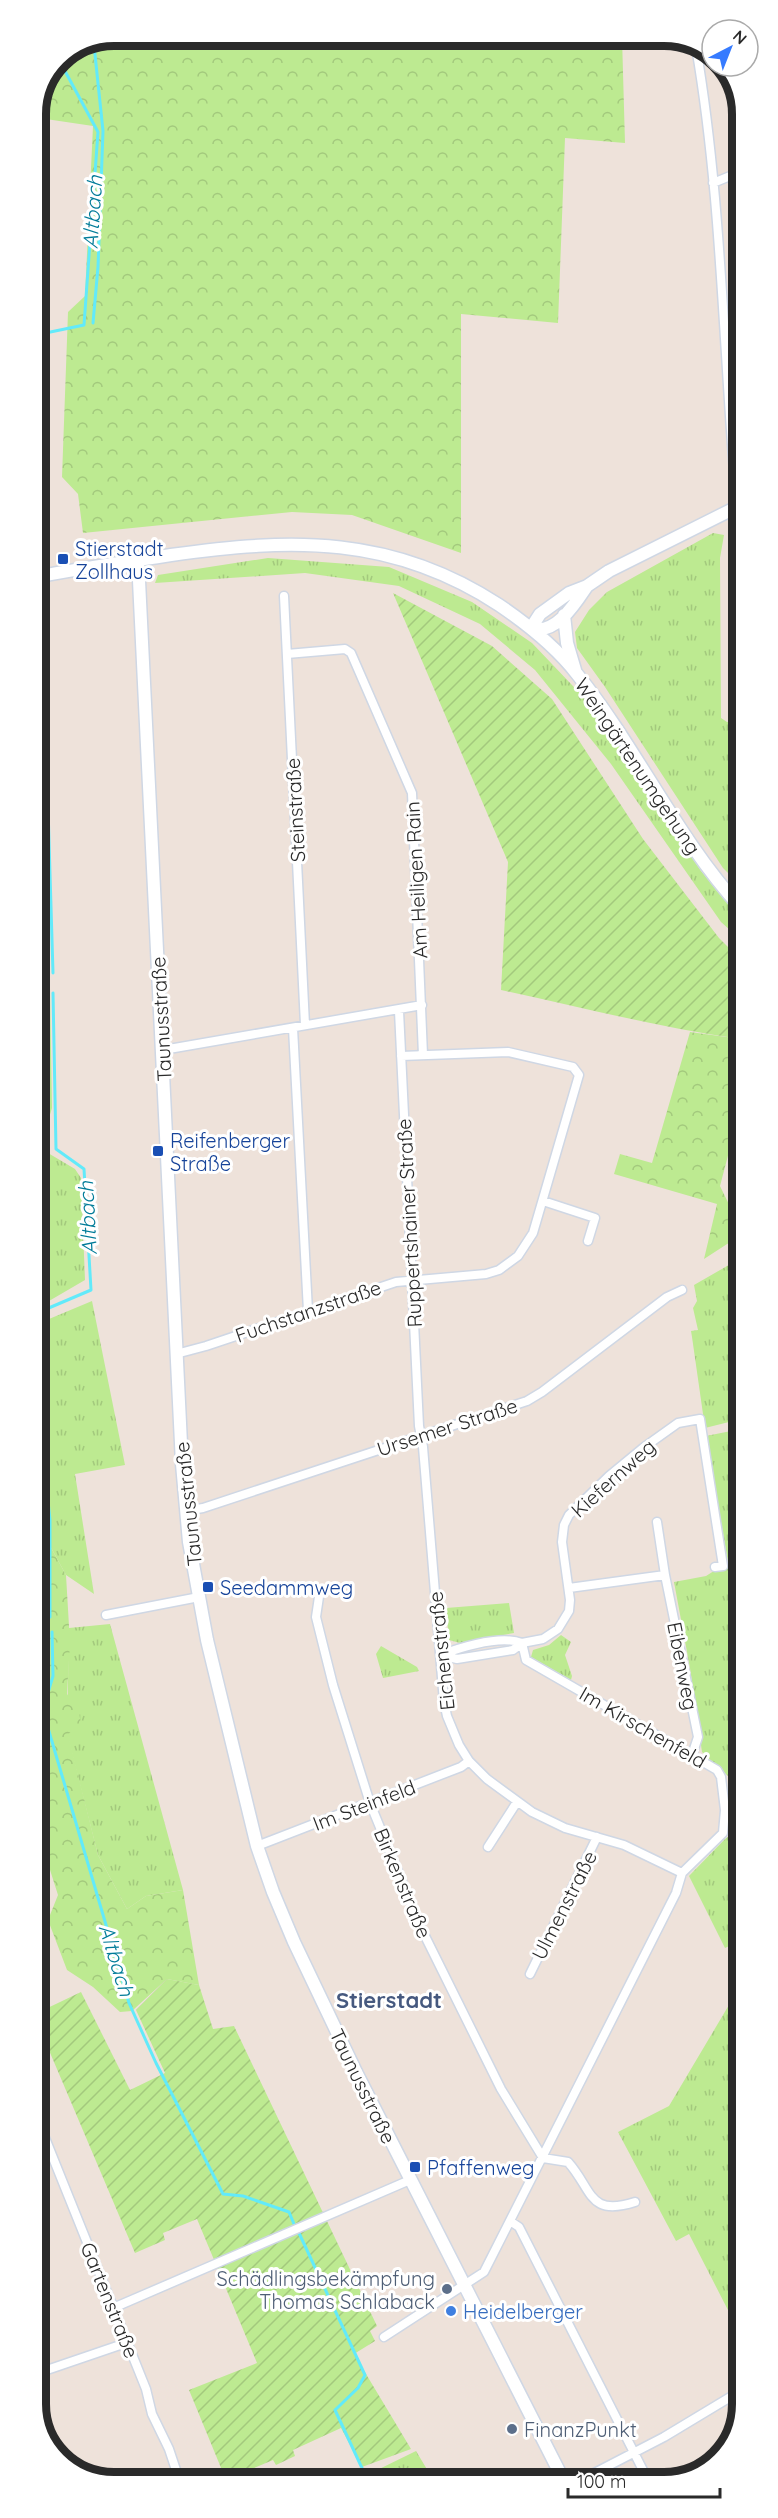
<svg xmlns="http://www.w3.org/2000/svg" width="778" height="2518" font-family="Quicksand,sans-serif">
	<defs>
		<pattern id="grass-tufts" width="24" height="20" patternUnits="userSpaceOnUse" patternTransform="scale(1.5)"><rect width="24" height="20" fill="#bdea91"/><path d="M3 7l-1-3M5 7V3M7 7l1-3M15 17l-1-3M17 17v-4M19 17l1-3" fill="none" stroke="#a3c97d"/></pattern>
		<pattern id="forest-crowns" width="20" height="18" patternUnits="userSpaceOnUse" patternTransform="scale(1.5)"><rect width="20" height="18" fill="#bdea91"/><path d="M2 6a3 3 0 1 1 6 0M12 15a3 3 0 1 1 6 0" fill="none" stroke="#a3c97d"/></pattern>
		<pattern id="garden-furrows" width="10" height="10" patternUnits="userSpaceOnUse" patternTransform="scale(1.5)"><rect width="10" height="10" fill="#bdea91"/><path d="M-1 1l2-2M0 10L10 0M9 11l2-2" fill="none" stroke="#a3c97d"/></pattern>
	</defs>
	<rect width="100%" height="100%" fill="#eee2da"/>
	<path fill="url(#grass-tufts)" d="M713,533l11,2 -4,23 1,160 6,4 14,-3v141l-9,2 9,9v15l-18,-18 -118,-181 -28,-39 -2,-16 14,-22 18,-18z
		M268,558l121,9 83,35 60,41 59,62 110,166 40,47v22l-20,-18 -110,-158 -76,-94 -55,-46 -81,-38 -94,-13 -150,10 3,-8z
		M50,988l2,120 -9,30 5,15 27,16 6,9 4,102 -48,28v-319z
		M741,1258v161l-36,9 -13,-91 -1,-6 7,-1 -5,-22 4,-7 -3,-16z
		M92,1301l33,164 -50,9 19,120 -28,-19 -29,-53 1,-187 11,-16z
		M741,1429l1,354 -14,-7 -26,-24 -12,-84 -16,-86 32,-6 22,-14 -22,-126z
		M509,1603l5,30 -54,10 -11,-3 -3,-32z
		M110,1624l73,266 -37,6 -19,13 -29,-54 -31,-122 2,-105z
		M561,1635l10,7 -6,13 7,21 -1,4 -40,-23 2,-7 16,-5z
		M381,1646l36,21 2,4 -36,7 -7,-24z
		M742,1827v113l-17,8 -36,-72 36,-37z
		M742,1983v330l-3,-6 -9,7 -41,-80 -13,7 -58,-109 51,-26z
		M416,2451l18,30h-63l-4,-6z"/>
	<path fill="url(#forest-crowns)" d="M115,36l507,1 3,106 -60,-5 -7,185 -97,-9v239l-109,-38 -60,-3 -209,21 -5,-39 -16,-17 6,-165 17,-16 8,-170 -54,-8 -1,-8 21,-51z
		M690,1032l51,7v67l-21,80 21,43v6l-37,24 13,-55 -103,-30 6,-20 32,9z
		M37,1522l29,53 4,68 -3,51 12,17 2,15 -13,8 30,121 29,54 19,-13 37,-6 16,95 -32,-6 -35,32 -12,1 -27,-25 -26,-17 -19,-50 10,-25 -21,-66v-89l7,-8v-11l-7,-14z"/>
	<path fill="url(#garden-furrows)" d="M393,593l99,53 60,53 91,140 76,99 22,22v79c-81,-11 -160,-32 -240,-49l7,-128z
		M37,945h11l1,35 -12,1z
		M167,1979l32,6 14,44 21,-3 143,300 -7,5 5,10 -21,13 57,95 -49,18 -21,-39 -48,22 2,6 -19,9 -3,-5 -47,20 -37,-90 68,-27 -60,-144 -34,14 2,7 -30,13 -98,-231v-9l44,-21 49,98 35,-17 -29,-63z"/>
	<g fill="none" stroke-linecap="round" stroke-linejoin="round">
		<path stroke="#62eafa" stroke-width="3" d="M93,323l5,-56 5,-136 -9,-86
			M36,335l48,-10 14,-193 -39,-72
			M42,609l11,364
			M37,1313l54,-23 -7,-121 -28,-20 -3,-156
			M37,1398l13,122v97
			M52,1632l1,44 -9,30 4,22 81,275 27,60 67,131 20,2 46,16 5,12
			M299,2233l66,142 -7,13 -23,22 33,71"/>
		<g stroke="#cfd7e4" stroke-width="11">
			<path id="street" d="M696,47c26,151 27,307 41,460
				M713,183l27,-11
				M284,596l21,429
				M287,654l58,-5 6,4 61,140 11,262
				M399,1011l20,415 4,21 21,255 3,14 12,29 10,16 18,18 45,33 33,16 59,17 58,28
				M293,1028l15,283
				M163,1050l259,-45
				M543,1201l52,17 -7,23
				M176,1354l30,-8 190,-64 90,-8 13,-4 19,-14 15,-23 46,-158 -6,-8 -65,-15 -107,4
				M185,1511l18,-3 324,-107 15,-9 125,-95 15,-7
				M657,1522l8,53 33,162 -6,18
				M569,1588l96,-13
				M320,1590l-4,27 17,68 37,118 51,125 80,161 42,69 25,4c25,28 20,55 67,40
				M106,1615l93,-18
				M440,1655l17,4 56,-9 9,-7 21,-4 15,-10 11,-18 1,-11 -8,-58 2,-17 5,-10 40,-39 34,-28 35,-25 22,-4 23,147 -8,1
				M440,1655c22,-8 61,-20 82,-12
				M257,1846l204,-79 8,-6
				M488,1847l29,-45
				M530,1974l67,-137
				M37,2118l109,271 6,25 17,35 11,33
				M510,2221l9,6 129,253
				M113,2308l297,-128
				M384,2337l100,-65 192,-379 6,-20 41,-40 2,-23 -4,-33 -4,-7 -191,-110 -4,-17
				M38,2373l88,-30
				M340,2481l20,-8
				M579,2481l85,-44 78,-47"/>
		</g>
		<g stroke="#cfd7e4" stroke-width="15">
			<path id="secondary" d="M138,560l44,904 7,78 18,98 50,206 16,46 21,50 62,130 208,409
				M36,577c45,-9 90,-15 135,-22 121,-17 221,-20 328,50 28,19 57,42 78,69 60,74 99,163 164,234
				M564,615l3,28 8,27
				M531,628l9,-14 29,-21 18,-7 22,-15 132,-66
				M531,628c24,8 44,-24 56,-42"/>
		</g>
		<use href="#street" stroke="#fff" stroke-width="8"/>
		<use href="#secondary" stroke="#fff" stroke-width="12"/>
	</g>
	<g fill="#1a4fb4" stroke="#fff" stroke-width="2">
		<rect x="57" y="553" width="12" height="12" rx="3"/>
		<rect x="152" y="1145" width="12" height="12" rx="3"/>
		<rect x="202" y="1581" width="12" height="12" rx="3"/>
		<rect x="409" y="2161" width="12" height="12" rx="3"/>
	</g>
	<g fill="#5c6f8a" stroke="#fff" stroke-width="2">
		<circle cx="447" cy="2289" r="6"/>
		<circle cx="512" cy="2429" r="6"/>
	</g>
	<circle fill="#3f7fe0" stroke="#fff" stroke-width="2" cx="451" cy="2311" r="6"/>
	<g text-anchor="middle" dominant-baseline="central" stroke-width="6" stroke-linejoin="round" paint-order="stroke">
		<g font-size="20" fill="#164399" stroke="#fff" text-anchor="start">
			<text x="75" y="548">Stierstadt<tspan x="75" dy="23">Zollhaus</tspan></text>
			<text x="170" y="1140">Reifenberger<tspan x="170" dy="23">Straße</tspan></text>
			<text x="220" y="1587">Seedammweg</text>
			<text x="427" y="2167">Pfaffenweg</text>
		</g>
		<g font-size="20" fill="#2a2a2a" stroke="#fff">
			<text transform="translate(638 766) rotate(56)">Weingärtenumgehung</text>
			<text transform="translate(295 810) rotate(-93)">Steinstraße</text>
			<text transform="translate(416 880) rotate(-93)">Am Heiligen Rain</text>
			<text transform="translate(161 1019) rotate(-93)">Taunusstraße</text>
			<text transform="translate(409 1223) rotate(-93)">Ruppertshainer Straße</text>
			<text transform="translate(308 1311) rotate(-19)">Fuchstanzstraße</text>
			<text transform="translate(447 1427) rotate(-18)">Ursemer Straße</text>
			<text transform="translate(613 1478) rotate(-42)">Kiefernweg</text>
			<text transform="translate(188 1504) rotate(-96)">Taunusstraße</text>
			<text transform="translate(441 1651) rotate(-96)">Eichenstraße</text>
			<text transform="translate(683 1666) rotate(79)">Eibenweg</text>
			<text transform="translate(643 1727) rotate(30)">Im Kirschenfeld</text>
			<text transform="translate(364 1805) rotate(-21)">Im Steinfeld</text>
			<text transform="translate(403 1883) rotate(67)">Birkenstraße</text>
			<text transform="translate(564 1905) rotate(-63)">Ulmenstraße</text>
			<text transform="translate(363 2086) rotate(64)">Taunusstraße</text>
			<text transform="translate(110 2300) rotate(68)">Gartenstraße</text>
		</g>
		<g font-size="20" fill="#4e5e75" stroke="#fff" text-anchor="end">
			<text x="435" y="2278">Schädlingsbekämpfung<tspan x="435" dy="23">Thomas Schlaback</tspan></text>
			<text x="524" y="2429" text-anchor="start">FinanzPunkt</text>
		</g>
		<g font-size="20" fill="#366cbe" stroke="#fff" text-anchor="start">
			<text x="463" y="2311">Heidelberger</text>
		</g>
		<g font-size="21" font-style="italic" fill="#027c99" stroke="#fff">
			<text transform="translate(92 212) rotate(-86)">Altbach</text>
			<text transform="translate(87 1218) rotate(-93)">Altbach</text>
			<text transform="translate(117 1960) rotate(73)">Altbach</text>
		</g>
		<g font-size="22" font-weight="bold" fill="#46597f" stroke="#fff">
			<text x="389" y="2000">Stierstadt</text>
		</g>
	</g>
	<path d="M0 0H778V2518H0ZM114 46H664A68 68 0 0 1 732 114V2404A68 68 0 0 1 664 2472H114A68 68 0 0 1 46 2404V114A68 68 0 0 1 114 46Z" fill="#fff" fill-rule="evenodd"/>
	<path fill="none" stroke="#2a2a2a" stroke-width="8" d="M114 46H664A68 68 0 0 1 732 114V2404A68 68 0 0 1 664 2472H114A68 68 0 0 1 46 2404V114A68 68 0 0 1 114 46Z"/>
	<g transform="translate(730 48) rotate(42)"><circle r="28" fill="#ffffff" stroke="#aaaaaa" stroke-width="1.5"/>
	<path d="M0-4.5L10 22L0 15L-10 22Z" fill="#367bff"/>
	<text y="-9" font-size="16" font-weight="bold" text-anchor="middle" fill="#2a2a2a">N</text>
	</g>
	<path d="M568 2488v9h152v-9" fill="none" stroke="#2a2a2a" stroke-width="3"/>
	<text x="577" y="2488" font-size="18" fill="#2a2a2a" stroke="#ffffff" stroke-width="4.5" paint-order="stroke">100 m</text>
</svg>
